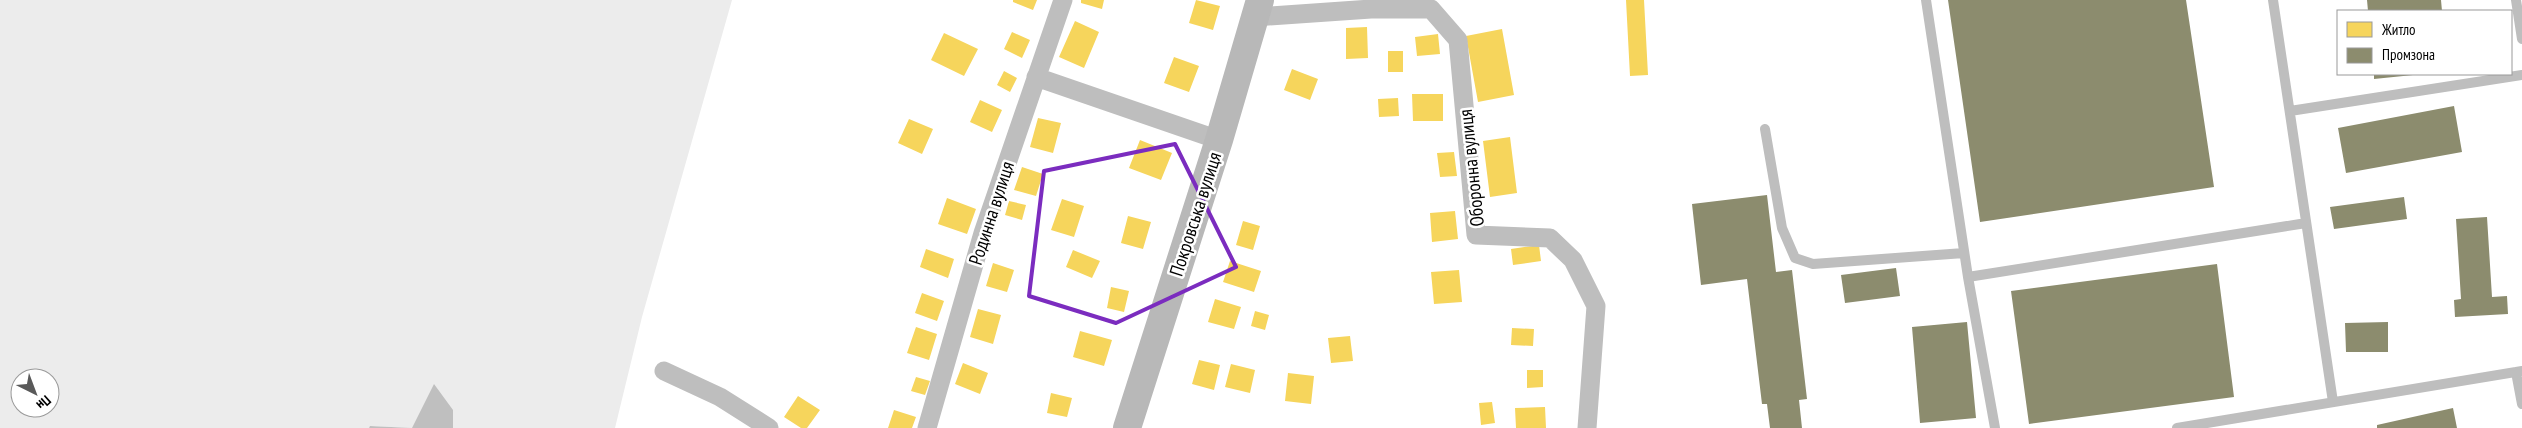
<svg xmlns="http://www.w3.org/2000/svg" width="2522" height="428" font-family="'PT Sans Narrow',sans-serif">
	<rect width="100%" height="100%" fill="#fff"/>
	<path fill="#ececec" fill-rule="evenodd" d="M0,0h732l-90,317 -27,111h-162v-18l-41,18 -41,-2 -2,2h-369zM20,378h30v30h-30z"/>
	<path fill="#bfbfbf" d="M434,384l19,26v18h-84l1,-2 42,2z"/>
	<path fill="#f6d55c" d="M1013,0h24l-4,10 -20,-8z
		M1081,0h23l-2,9 -21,-6z
		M1196,0l24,6 -7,24 -24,-7z
		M1626,0h18l4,75 -18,1z
		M1075,21l24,11 -15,36 -25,-11z
		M1367,27l1,31 -22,1v-31z
		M1502,29l12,66 -36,7 -12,-66z
		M1012,32l18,8 -8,18 -18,-9z
		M944,33l34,16 -14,27 -33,-16z
		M1438,34l2,20 -23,2 -2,-19z
		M1388,51h15v21h-15z
		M1174,57l25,9 -10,26 -25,-9z
		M1292,69l26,10 -8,21 -26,-10z
		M1004,71l13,7 -7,14 -13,-7z
		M1412,94h31v27h-30z
		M1398,98l1,18 -20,1 -1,-18z
		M980,100l22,10 -10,22 -22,-10z
		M1038,118l23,5 -8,30 -23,-6z
		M909,119l24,10 -11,25 -24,-11z
		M1510,137l7,56 -27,4 -7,-56z
		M1140,140l32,13 -11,27 -32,-12z
		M1454,152l3,24 -17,1 -3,-24z
		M1022,167l21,7 -7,22 -22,-6z
		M947,198l29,11 -9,25 -29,-10z
		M1062,199l22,7 -10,31 -23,-7z
		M1009,201l17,4 -4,15 -17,-5z
		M1455,211l3,28 -26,3 -2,-29z
		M1128,216l23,6 -8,27 -22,-6z
		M1243,221l17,5 -7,24 -17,-5z
		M1539,245l2,16 -28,4 -2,-16z
		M926,249l28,10 -6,19 -28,-11z
		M1073,250l27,11 -8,17 -26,-11z
		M1230,261l31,10 -7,21 -31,-10z
		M993,263l21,7 -7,22 -21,-6z
		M1459,270l3,32 -28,2 -3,-32z
		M1111,287l18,4 -5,21 -17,-4z
		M922,293l22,8 -7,20 -22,-8z
		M1215,299l26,8 -7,22 -26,-7z
		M978,309l23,6 -8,29 -23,-7z
		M1255,311l14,4 -4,15 -14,-4z
		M916,327l21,7 -8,26 -22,-7z
		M1512,328l22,1 -1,17 -22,-1z
		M1080,331l32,9 -8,26 -31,-9z
		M1350,336l3,25 -22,2 -3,-25z
		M1199,360l21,5 -6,25 -22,-6z
		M963,363l25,10 -8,21 -25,-10z
		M1231,364l24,6 -5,23 -25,-6z
		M1527,370h16v17l-16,1z
		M1288,373l26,3 -3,28 -26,-3z
		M916,377l14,4 -5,14 -14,-4z
		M1051,393l21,5 -5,19 -20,-4z
		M798,396l22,14 -13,18h-6l-17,-11z
		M1492,402l3,21 -14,2 -2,-22z
		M1545,407l1,21h-30l-1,-20z
		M894,410l22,7 -4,11h-24z"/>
	<path fill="#8c8c6e" d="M1948,0h238l28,187 -234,35z
		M2367,0h74l1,11h-74z
		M2374,74h39v1l-39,4z
		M2454,106l8,46 -116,21 -8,-45z
		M1767,195l9,77 16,-2 15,129 -8,1 3,28h-32l-3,-24h-5l-15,-125 -46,6 -9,-81z
		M2404,197l3,22 -73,10 -4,-22z
		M2487,217l5,80 15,-1 1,18 -53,3 -1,-17 7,-1 -5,-80z
		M2217,264l17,133 -205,27 -18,-133z
		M1896,268l4,28 -55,7 -4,-28z
		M1967,322l9,96 -56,5 -8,-96z
		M2388,322v30h-42l-1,-29z
		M2453,408l4,20h-80v-3z"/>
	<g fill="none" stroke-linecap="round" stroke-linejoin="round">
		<path stroke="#bebebe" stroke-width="10" d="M1926,0l42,277 27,151
			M2273,0l60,402
			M2516,0l6,39
			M2290,111l232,-36
			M1765,129l17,99 13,30 18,6 151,-11
			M1968,277l338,-54
			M2516,372l6,32
			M2177,428l345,-57"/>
		<path stroke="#bebebe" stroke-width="19" d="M1255,17l116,-8h60l27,31 18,195 74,3 23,22 23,46 -9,122
			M1036,77l183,63
			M664,371l56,26 49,31
			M927,428l56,-195 80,-233"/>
		<path stroke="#b8b8b8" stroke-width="28" d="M1127,428l92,-288 41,-140"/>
	</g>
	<path fill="none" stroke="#7b2cbf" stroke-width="4" stroke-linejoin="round" d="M1175,144l61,123 -120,56 -87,-27 15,-125z"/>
	<g text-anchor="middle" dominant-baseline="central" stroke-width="5" stroke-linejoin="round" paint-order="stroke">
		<g font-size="19" fill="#000" stroke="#fff">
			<text transform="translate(1471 168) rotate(-96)">Оборонна вулиця</text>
			<text transform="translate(991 213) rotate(-72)">Родинна вулиця</text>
			<text transform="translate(1195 214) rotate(-72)">Покровська вулиця</text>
		</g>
	</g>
	<rect x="2337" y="10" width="175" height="65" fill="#ffffff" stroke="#999999"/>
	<rect x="2347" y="22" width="25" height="15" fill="#f6d55c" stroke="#999999"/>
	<text x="2382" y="35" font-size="15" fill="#000000">Житло</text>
	<rect x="2347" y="48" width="25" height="15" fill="#8c8c6e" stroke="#999999"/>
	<text x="2382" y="60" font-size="15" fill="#000000">Промзона</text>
	<g transform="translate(35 393) rotate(138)"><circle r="24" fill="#ffffff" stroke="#999999"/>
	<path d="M0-4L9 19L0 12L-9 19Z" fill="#595959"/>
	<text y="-8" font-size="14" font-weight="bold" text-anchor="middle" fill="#000000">Пн</text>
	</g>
</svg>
